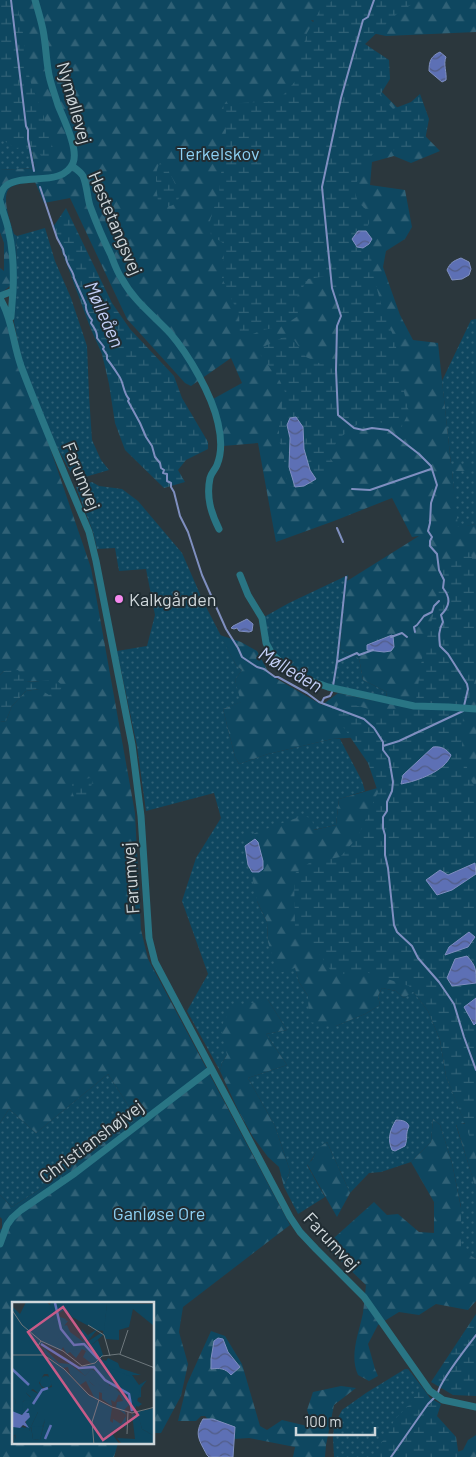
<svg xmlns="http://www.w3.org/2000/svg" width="476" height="1457" font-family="Barlow,sans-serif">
	<defs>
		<pattern id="grass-dots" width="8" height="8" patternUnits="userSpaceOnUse" patternTransform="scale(1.25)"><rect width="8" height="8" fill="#0e4760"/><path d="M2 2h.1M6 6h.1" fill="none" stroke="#306176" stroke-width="1.8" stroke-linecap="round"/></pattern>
		<pattern id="forest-firs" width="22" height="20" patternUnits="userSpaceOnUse" patternTransform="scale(1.25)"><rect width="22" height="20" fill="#0e4760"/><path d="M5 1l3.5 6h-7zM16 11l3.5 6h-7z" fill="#306176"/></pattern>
		<pattern id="wetland-marsh" width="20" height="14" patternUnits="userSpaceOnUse" patternTransform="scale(1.25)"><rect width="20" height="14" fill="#0e4760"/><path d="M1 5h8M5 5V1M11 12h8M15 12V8" fill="none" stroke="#306176"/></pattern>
		<pattern id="water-waves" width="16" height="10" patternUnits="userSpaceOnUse" patternTransform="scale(1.25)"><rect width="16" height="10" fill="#5d70b5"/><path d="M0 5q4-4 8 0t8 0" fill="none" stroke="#515d87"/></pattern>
	</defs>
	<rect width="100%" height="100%" fill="#2b373d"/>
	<path fill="url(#grass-dots)" d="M0,0h9l26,168 -35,2z
		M45,228l10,33 16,37 16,48 2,49 3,45 9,20 8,10 -34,10 -22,-40 -31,-78 -8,-40 3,-86z
		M476,319v145h-25l-9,-83 29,-61z
		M452,471h24v53l-19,4z
		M92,482l7,4 23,3 16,12 44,52 21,48 33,64 6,5 -7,10 7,22 -19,7 12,48 4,7 29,-10 64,-15h8l22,42 3,10 -26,8 -3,26 -23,5 -56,71 10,21 1,20 27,25 4,15 9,14 28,30 29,-12 15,-9 -2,-9 4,-8 14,3 8,7 9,-7 15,20 12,29 6,36 19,47 -9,2 20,63v71l-15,-9v-43l-9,-44 -12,-38 -7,-6 -2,23 -20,20 -30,10 -12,1 -19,20 -23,-51c-12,7 -11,14 -20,23l18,32 -27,17 -14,-27 6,-16 -15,-45 -27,-48 39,-13 -21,-31 21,-4 -19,-30 -41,55 -5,8 -2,8 -33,-60 21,-37 -26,-73 14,-43 25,-40 -7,-25 -68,18 -9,-65 -20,-95 30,-5 8,-31 -9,-46 -27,2 -4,-23 -18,1 -4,-17 -17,-45z
		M348,575l-8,74 19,9 4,22 24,12 -1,6 -60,-13 -16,-7 -30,-18 -11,-15 -5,-28 25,-14z
		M108,1074l29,45 -89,65 -36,23 -12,-12v-72l9,-14 27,24z
		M405,1369h3l15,19 -44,69h-45l-1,-19 1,-12 8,-16 24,-17z"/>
	<path fill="url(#forest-firs)" fill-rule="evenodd" d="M9,0h467v32l-90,4 -75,-16 129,131 -29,12 -17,-7 -22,6 -2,23 35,5 7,37 -7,12 -19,12 -3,16 17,48 13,25 25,3 13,121h25v7h-24l6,56 18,-3v525l-40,-73 -32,22 -8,-7 -14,-3 -4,8 2,9 -15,9 -29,12 -27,-4 -1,-26 -9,-14 -4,-14 -16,5 -3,-5 -8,-26 -1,-20 -10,-21 -13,-64 58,-21 10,2 2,12 22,-5 3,-26 63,-18 -12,-46 -58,4 -64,15 -29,10 -4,-7 -12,-48 18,-7 -6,-22 7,-10 -6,-5 -16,-30 21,7 16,9 13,24 52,30 16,-12 32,7 16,1 1,-9 -24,-12 -4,-22 -19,-9 7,-68 72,-45 -7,1 -20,-39 -58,23 -58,21 -18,-99 -35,3 -10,-47 29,-16 -11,-25 -40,28 -6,-3 -58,-64 -57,-121 -26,5 -9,-21c-8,1 -17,1 -24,5 -11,7 -1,34 3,47l3,2 -1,45 -16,13v-26l4,3v-28l-4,-11v-62l35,-2z
		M0,304l3,6 88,258 44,245 6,117 7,29 142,266 -107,82 -4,25 9,32 -7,32 -20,37h-7v-130h-140v140h104l-4,14h-114v-227l2,-2v-9l-2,-2v-22l12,12 36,-23 89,-65 -29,-45 -72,59 -27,-24 -9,14v-401l6,-1 6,-15 14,-15 13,-2v-8l-13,1 -22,-11 -4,4z
		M268,1000l19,30 -21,4 21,31 -39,13 27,48 15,45 -6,16 -5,-20 -11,-10 -15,-20 -14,-25 -19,-41 2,-8 5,-8 -5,-20 1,-12 5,-9 7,-8z
		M433,1119l7,6 12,38 9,45v41l15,10v42l-8,9 -32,-6 -17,11 -20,-3 -21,13 -10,19 7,25 3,7 -9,5 -11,-6c-9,-20 1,-42 5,-62 1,-9 2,-19 3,-28l-41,-39 49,-44 13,13 11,-1 21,18 15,1v-31l-23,-40 20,-20z
		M476,1123v66l-20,-65z
		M327,1142l23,51 -13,24 -30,-53 5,-4 6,-12z
		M211,1331l14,5 17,28 18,62 7,4 15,-10 25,6 4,-4 -4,-12 6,-18 28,-6 15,2 -22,17 -8,40 -1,12h-32l2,-10 -46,-9 -15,1 1,-12 -22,-8h-5l-3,-3h-4l-5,5h-18l9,-37zM223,1339l5,13 12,15 -13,4 -8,-3 -8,1v-10l3,-18z
		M476,1435v22h-18l-1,-5 6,-2 5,-10z"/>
	<path fill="url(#wetland-marsh)" d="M0,0h16l8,38 1,21 7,28 10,23 12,42 -3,7 -9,-1 -6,-11 -21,1 -15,-10z
		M334,0h85l-21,13 -33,31 24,16 1,19 -10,16 13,14 18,-7 9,-8 9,25 -4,21 -11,12 -19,-2 -22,4c-10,12 -24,34 -14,49 3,3 7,6 9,9l1,11 -3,8h-8l5,17 6,-4 5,34 9,33 12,29 6,40 8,32 -8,16 -10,-4 -20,-3 -12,2 -21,16 -9,18 7,9c-4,8 -11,10 -20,13 -11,-16 -12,-33 -13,-52l-16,-2 3,13 -1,29 6,20 -6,-1 -5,-14v-23l-5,-7v-27l6,-23 -5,-11 -21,-28 6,-7 25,-12 16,23 15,7 16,-2 2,-57 -7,-19 -5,-10 -19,3 -11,18 1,19 -15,10 -20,4 -15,6 -8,-1 -1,-20 -17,-37 2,-13 -1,-22 -12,-8 -2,-11 10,-32 7,-61 -3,-27 55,-3 20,-23 4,-27 5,-18 15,-27z
		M160,163c11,7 15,22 20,33 -5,11 -12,13 -22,6 -1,-12 -5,-29 2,-39z
		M66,208l46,95 18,26 44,47 8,22 26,44v7l-22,11 -8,10 7,12 -21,6 -39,-38 -10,-27 -6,-39 -7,-30 -12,-27 -37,-100z
		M470,551l6,21v106l-13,38 -1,32 8,31 6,9v369l-9,-28 -21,-53 -6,-36 -12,-29 -19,-25 -40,-13 -36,1 -12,-18 -26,-28 -1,-54 15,-11 31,-6 17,-19 21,-46 -10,-29 -35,-51 8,-11 44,13 31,-14 7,-48 11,-40 7,-41z
		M18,670l8,12 30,-2 7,6 -5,7 -9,2 -10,-6 -13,2 -14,15 -6,15 -6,1v-47l4,-4z
		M90,778l2,1c1,9 -6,18 -13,24l-4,-3 -3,-9v-7l9,-4z
		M476,1314v82l-23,-1 -22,-13z
		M423,1388l7,10 11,6 -4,12 19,21 3,20h-83l5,-13 14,-25 14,-14 8,-12z"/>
	<path fill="url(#water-waves)" stroke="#7f8fc0" d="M440,52l6,5c-3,7 1,16 0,23l-4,2 -13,-11c0,-10 2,-15 11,-19z
		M358,231h8l6,8 -3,5 -6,4 -6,-1 -5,-8z
		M461,258l8,4 2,7 -2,6 -7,4 -10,1 -5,-10c3,-7 6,-9 14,-12z
		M296,417l7,10 1,22 6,21 6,9 -12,7 -9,1 -6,-20 1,-29 -3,-13 3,-7z
		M247,619l6,5 -1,7 -3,1 -10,-1 -2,-3 -3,1 -3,-1 2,-2z
		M392,635l1,1 1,11 -3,4 -7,1 -17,-2v-5z
		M433,747c9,-1 13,2 18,8 -6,16 -33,26 -50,29l2,-9z
		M255,839l3,3 5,19v8l-4,3h-7l-4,-7 -3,-19z
		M475,863l1,11 -24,16 -15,5 -11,-15 14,-10 8,5z
		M469,932l6,5 -7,10 -23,8 4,-8z
		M467,956c9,10 9,13 9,27l-24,3 -5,-8 8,-19z
		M476,998v25l-2,2 -10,-18z
		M396,1120c6,0 11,1 13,6 -4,9 -1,12 -4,20l-10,5 -3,-1c-5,-11 -2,-20 4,-30z
		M218,1338l5,1 5,13 12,15 -9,8c-6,-7 -11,-7 -20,-6v-10l3,-18z
		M203,1419h10l22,8 -2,30h-24l-2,-2c-8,-15 -13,-21 -4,-36z"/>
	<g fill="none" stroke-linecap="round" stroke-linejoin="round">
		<path stroke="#7f8fc0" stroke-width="2" d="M11,0l15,126 2,4v9l6,32
			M374,0l-6,17 -5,3 -22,78 -19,89 10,101 9,28 -4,10 -1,44 2,45 16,13 9,2 9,-2 16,2 31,24 12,12 6,19 -6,18 -1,20 -2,8 4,6 -2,4v5l7,8 2,16 5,10 -1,8c8,10 7,18 -2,27l2,7c-5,9 -4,15 -3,24l8,8 19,30 1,5 -4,17
			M40,187l17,51 6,11 1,5 2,3c0,8 8,14 8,21l12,27c-1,4 3,12 6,15l-1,3c3,5 7,9 6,15l7,9 -1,2 4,6v4c5,6 8,11 12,17 5,7 4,17 10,23l-1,2 12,22 6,14 6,9 3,11 5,6 1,5 3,2 -1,3 4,1v7l4,2v4l3,5 6,24 8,16 14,43 24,54 12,19 4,9 15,10 7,2 11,8h3l29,16 12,9 45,17 10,9 9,14v8l6,8 4,24 -1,9 -5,11v9l-4,6v11l2,7v20l3,13 6,57 3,7 15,14 6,12 21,24 15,22 10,33 12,33
			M352,489l18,1 61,-21
			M337,528l6,14
			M415,632l-1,-5 3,-2 7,-9 8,-4 2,-6 5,-5
			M391,637l11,-4 5,4
			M337,662l20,-9 2,2 14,-5
			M333,686l4,-24 9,-85
			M322,702l2,-4 6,-2 2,-4
			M383,746l16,-5 64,-30
			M438,1393c1,-11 30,-47 38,-58
			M391,1457l37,-53 7,-7"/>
		<path stroke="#297584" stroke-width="7" d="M72,166c4,3 8,5 11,10 4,9 4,20 7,30 6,16 13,33 21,49 3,8 6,17 11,24 12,22 31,36 48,54 19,22 42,62 48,90 3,13 4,30 -1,42 -2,5 -6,8 -7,13 -4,19 1,35 9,51
			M0,198c1,-4 2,-10 7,-13 18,-12 56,2 66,-22 6,-14 -10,-45 -15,-58 -3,-10 -7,-20 -9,-30 -3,-15 -3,-30 -6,-45 -2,-10 -5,-20 -8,-30
			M0,201c2,9 6,18 8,27 5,20 6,42 5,63l-13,5
			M0,298c12,21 13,45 21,68 21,56 45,111 68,166l7,29 36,184 9,71 8,122 6,24 135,255 10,15 16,17 48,48 66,94 13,9 33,7
			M11,317l2,-26
			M240,575l8,20 14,23 4,25 6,11 11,10 13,9 15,8 17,6 86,19 35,1 27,2
			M0,1244l7,-19 5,-7 9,-8 54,-37 136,-104"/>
	</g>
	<circle fill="#f689ed" stroke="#212d33" stroke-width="2" cx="119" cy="599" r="5"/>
	<g text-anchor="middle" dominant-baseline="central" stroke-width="4" stroke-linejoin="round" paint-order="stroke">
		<g font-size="18" fill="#cfd7db" stroke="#212d33">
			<text transform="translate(75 103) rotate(74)">Nymøllevej</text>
			<text transform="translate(116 223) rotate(67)">Hestetangsvej</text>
			<text transform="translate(82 476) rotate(68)">Farumvej</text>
			<text transform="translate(130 878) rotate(-94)">Farumvej</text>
			<text transform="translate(91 1141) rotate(-37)">Christianshøjvej</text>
			<text transform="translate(332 1241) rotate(47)">Farumvej</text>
		</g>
		<g font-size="18" fill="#8ed1f4" stroke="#212d33">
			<text x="218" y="153">Terkelskov</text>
			<text x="159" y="1213">Ganløse Ore</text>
		</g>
		<g font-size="18" fill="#cfd7db" stroke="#212d33" text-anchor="start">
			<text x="129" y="599">Kalkgården</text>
		</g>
		<g font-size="19" font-style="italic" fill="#c4d0f7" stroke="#212d33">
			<text transform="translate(105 314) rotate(66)">Mølleåen</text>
			<text transform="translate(291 669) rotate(31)">Mølleåen</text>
		</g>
	</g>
	<g transform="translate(12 1302)">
		<rect width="142" height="142" fill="#2b373d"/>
		<path d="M95,2h46l1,22 -21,-17 -4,18 -10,3v10l-13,-1 -3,-6zM70,27l8,9 -3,4 14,-9 2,2 -14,12 -9,-10zM31,45l16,16 11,1 15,12 6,-7 4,2v5l-6,5 4,4 6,3 13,-3 16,16 -9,-7 -4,8 -4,-2 1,6 -10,-7v-6l-3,-1v8l-5,-3 -8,-16 -6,4 -10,-11 -2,-7 -5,1 -18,-14zM28 80a6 6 0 1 1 12 0a6 6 0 1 1-12 0ZM17,87l10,5 -1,18 -9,19 -15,4 4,9h-4l-2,-19 14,3v-8l3,-3 -1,-4 -8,2 -8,-3v-15l4,3 -1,6 16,-9 -5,-4zM142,106v28l-12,-7 -5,-17z" fill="#0e4760"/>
		<path d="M14,0h20l4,3 1,-3 102,2h-46l-3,27 -7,-1 -11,13 3,4 9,-7 5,15 -3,4 6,2 2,-3 10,5 2,5 21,7h-9l7,10 8,-5 -6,8v9l-7,2 8,5 -4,3 -6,-5 -8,8 2,5 -10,-8 1,-5 6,-1 -5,-9 10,8 -8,-8 3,-4 -12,-6 -5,9 -7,-1 -10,-9 8,-13 -3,-2 -9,10 -8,-8 15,-4 -9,-7 3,-6 -4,-2 -6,9 -6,-6 -3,2 -4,-7 -2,4 -18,-8 -5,3 5,8 21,15 24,26 24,13 -2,13 3,2v-4l8,5 5,-8v13l-2,-5 -13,8 8,12 -103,-1 -1,-12h14l9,-19 -7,-7 8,-11 -6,-5 -7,4 7,7 -10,1 -1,10 -8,-2 2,-9 -4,-3v-91l8,8zM54,7l6,8 24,13 -8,5 2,3 -5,5 -15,-11 -3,-7 -3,1 4,-5 -16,-4zM32,72h4l4,13 -9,2 -4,-6zM33,118l-5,20 -7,-1 -2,-12h11zM126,111l4,16 12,7v8h-32l-5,-6 18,1 -3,-25 5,2z" fill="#0e4760" fill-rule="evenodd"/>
		<path d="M39,0l7,1 -1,13 9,3 -2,9 15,13 -3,10 -5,-2 3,4 -9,-8 6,-3 -3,-5h-3l-2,7 -13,-16 4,-5 -1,-11 -4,-2zM79,47l12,16 31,13v6l6,5 -5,22 -4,1 -3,-15 -14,-11 -5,-2 -6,3 -8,-5 2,-11 -8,-3 6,-6zM33,117l-5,21 -7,-1 -2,-13 11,1z" fill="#0e4760"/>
		<path d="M16,106l1,2 -3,3h3l1,4 -5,5 4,6 -6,-3 -3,3 -7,-1 -1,-16 10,4z" fill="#5d70b5"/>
		<path fill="none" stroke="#5d70b5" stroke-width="2.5" d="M43,1l6,26 13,16 10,-1 14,15M29,42l38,24 15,-1 11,13 24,14 3,17M0,67l17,16M21,102l9,-14 6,-2M33,137l6,-14"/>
		<path fill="none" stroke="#6d777c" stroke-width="1" d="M0,8l10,15 19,16 22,10 19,15 13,-3 7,-7 17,-2 36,14M76,23l16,10 6,21M29,39l-3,5 5,8M108,52l8,-24M0,53h32l20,14 25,26 23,12 20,6 23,-6M115,132l1,-22M82,143l-2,-23 7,-22"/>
		<path fill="#c75b88" fill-opacity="0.15" stroke="#c75b88" stroke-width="2.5" d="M51,5l75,108 -35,25 -75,-108z"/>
		<rect width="142" height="142" fill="none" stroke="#cfd7db" stroke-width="2.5"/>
	</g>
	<path d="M296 1427v8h79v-8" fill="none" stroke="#cfd7db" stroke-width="2.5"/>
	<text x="304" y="1427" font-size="15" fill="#cfd7db" stroke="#212d33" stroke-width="4" paint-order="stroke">100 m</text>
</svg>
